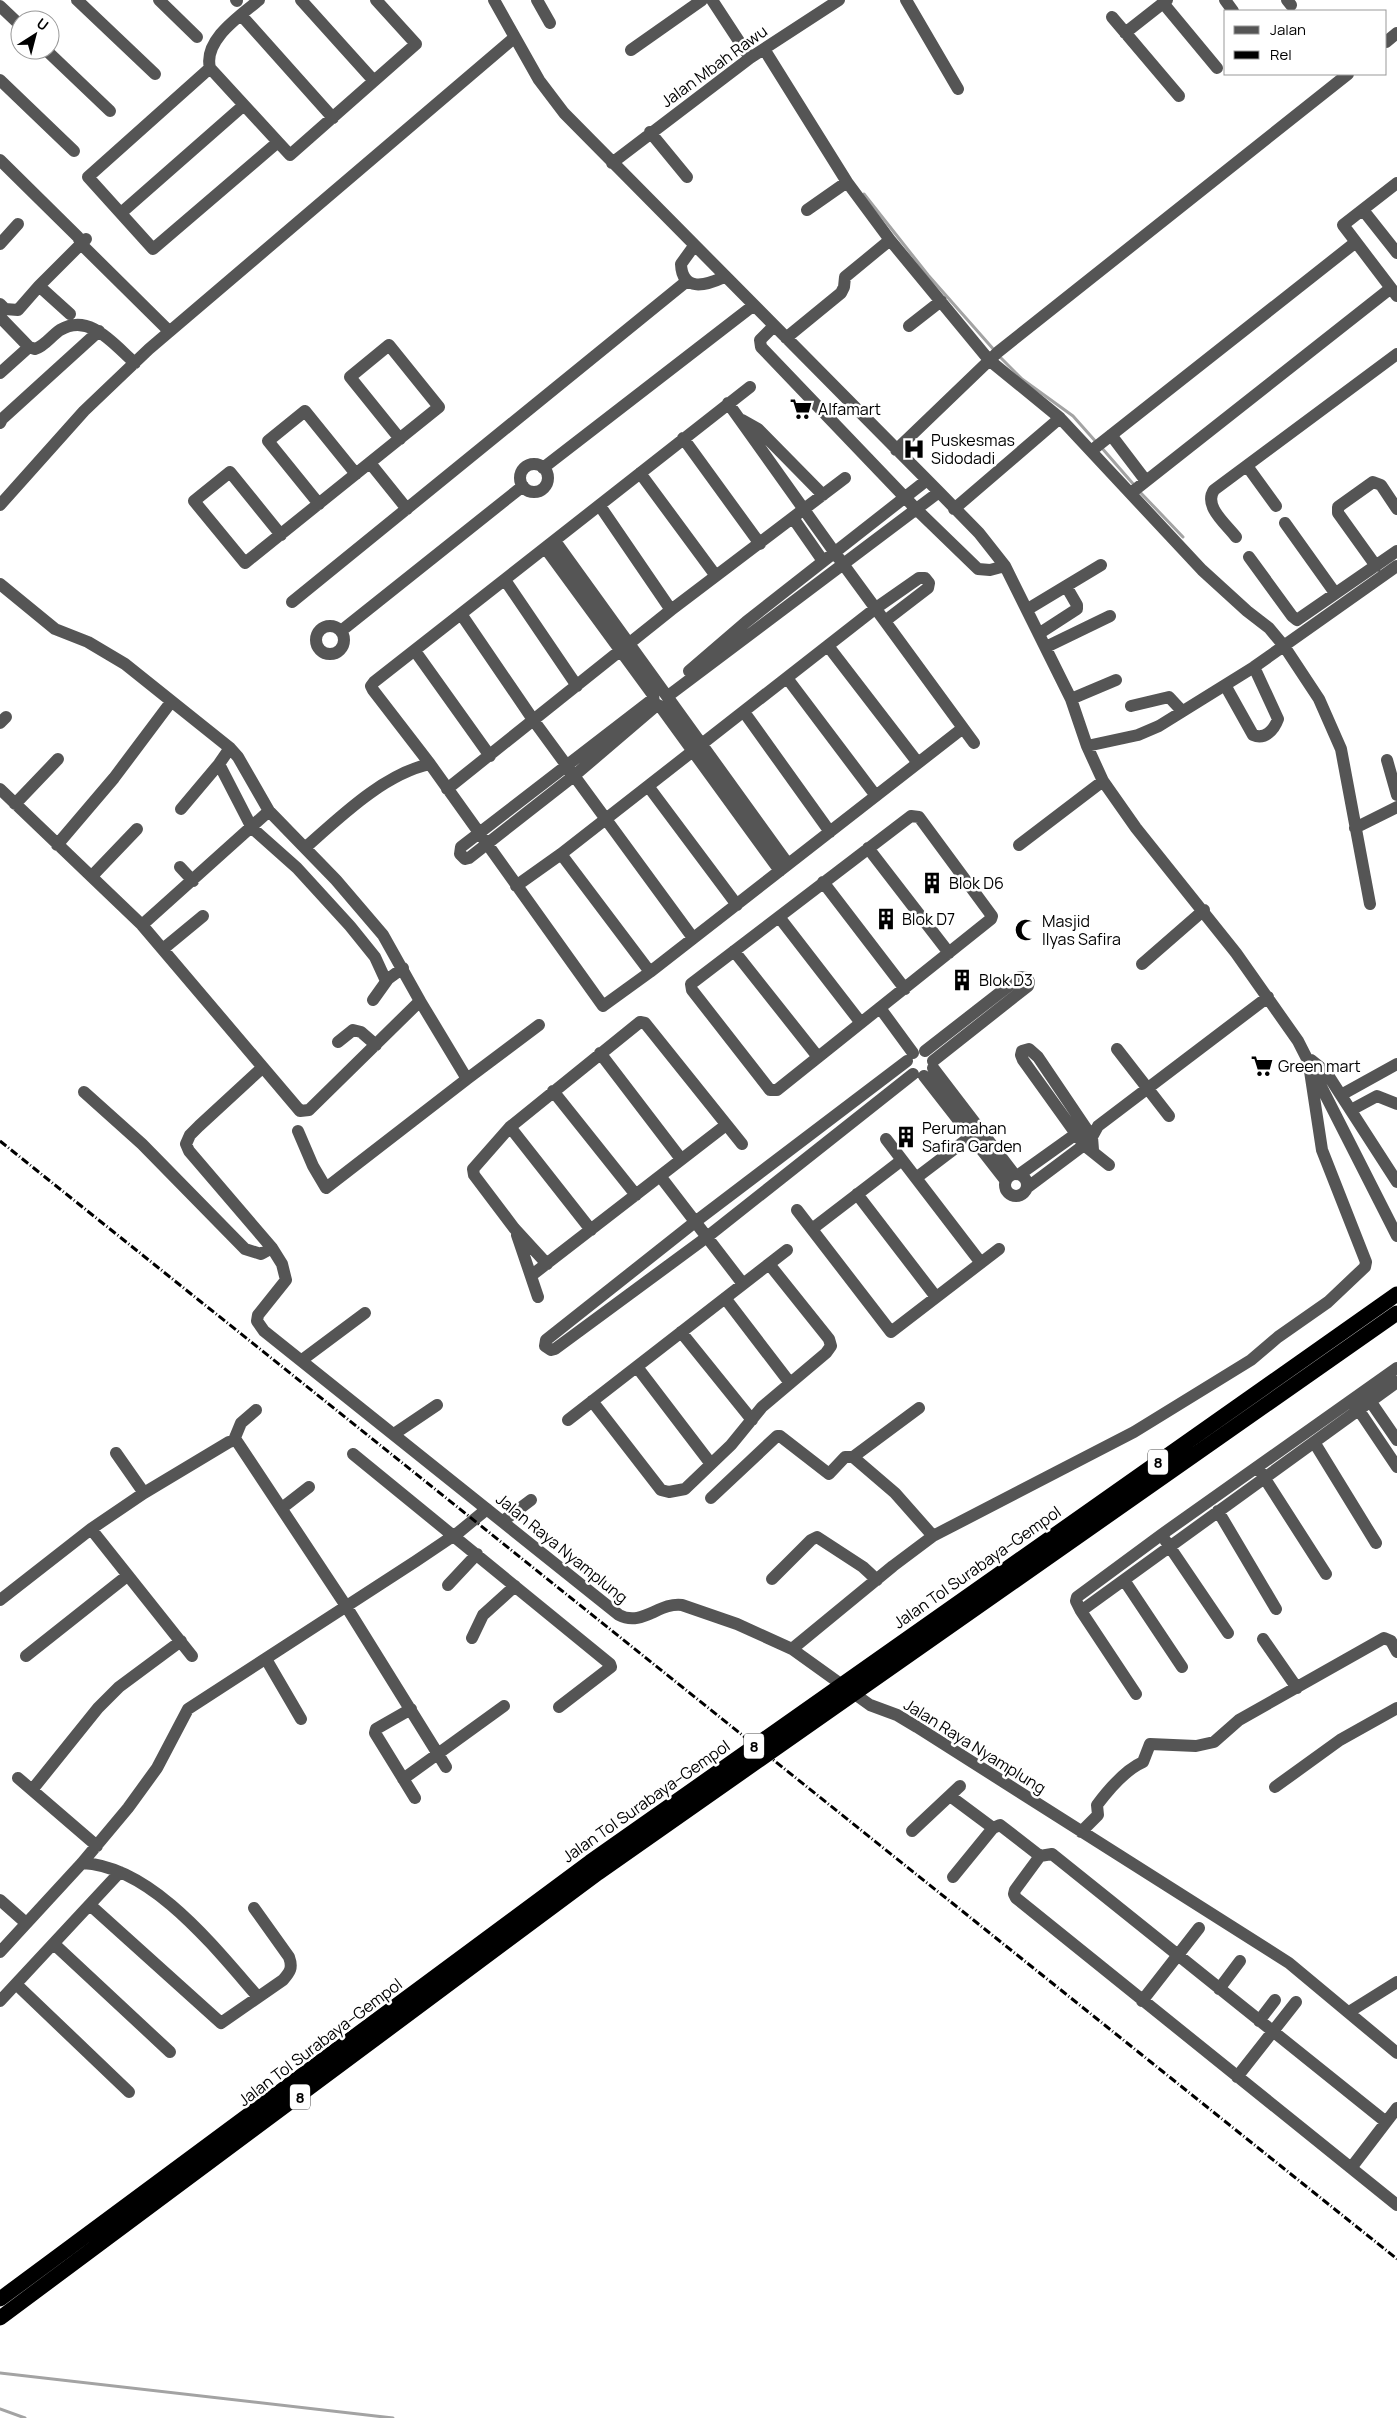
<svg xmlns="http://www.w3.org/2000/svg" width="1397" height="2418" font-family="Manrope,sans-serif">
	<rect width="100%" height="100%" fill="#fff"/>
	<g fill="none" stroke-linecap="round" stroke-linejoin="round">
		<path stroke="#a3a3a3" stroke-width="3" d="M864,194l64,81 67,76
			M999,356l23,23 51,37 24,27
			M1101,447l34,39
			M1139,491l44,46
			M0,2373l393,45
			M0,2409l25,9"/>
		<path stroke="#555" stroke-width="12" d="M77,0l78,74
			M159,0l38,37
			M236,0l1,1
			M259,0c-19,16 -56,40 -49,68l-122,109 65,72 125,-107 12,13 126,-111 -40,-44
			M301,0l73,81
			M494,0l45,80 25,33 375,379 40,41 26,33 66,133 16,47 16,35 33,47 100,125 62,88 99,195
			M537,0l13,23
			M712,0l38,58
			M906,0l52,89
			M1225,0l8,11
			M1287,0l4,5
			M1163,3l54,65
			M0,6l20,19
			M241,15l92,103
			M1112,17l67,79
			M1125,33l42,-33
			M1386,42l11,-9
			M764,49l83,133 43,58 99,120 71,58 142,152 45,41 22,17 15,18 35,53 22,50 29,155
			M46,50l64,61
			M631,50l71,-50
			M210,68l68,74
			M0,80l74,71
			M650,132l37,45
			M0,160l78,77 3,7 88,87
			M612,163l138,-105 89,-58
			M1397,183l-54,42 54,71
			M807,210l40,-28
			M1363,210l34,43
			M121,213l123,-108
			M0,244l18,-20
			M694,246l-13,18c1,29 26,21 43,13
			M39,286l31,28
			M0,304l5,5 13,1 21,-24 47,-47
			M0,317l29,30 6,2c10,-3 16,-13 25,-19 30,-18 54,15 75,33
			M774,326l-14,14 1,7 155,162 62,60 12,1 15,-4
			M909,326l32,-25
			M786,338l55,-45 3,-6 1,-10 45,-37
			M0,373l29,-26
			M750,387l-376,295 -3,4 2,4 57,74 173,242 47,-34 313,-244
			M728,403l107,150 139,190
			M742,420l16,9 65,66
			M0,423l2,-4 97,-88
			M1111,435l35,46
			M683,438l77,106
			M896,450l102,-98 350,-278
			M1091,451l265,-209
			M370,463l37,46
			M520 478a14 14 0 1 1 28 0a14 14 0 1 1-28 0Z
			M1247,466l29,40
			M543,468l211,-163
			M640,473l76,103
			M1131,493l260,-205
			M319,504l-51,-63 37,-30 51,63
			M0,505l84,-94 65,-62 365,-311
			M600,506l71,104
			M954,509l106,-91
			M793,518l30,43
			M1285,523l50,70
			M281,535l-51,-63 -36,29 51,62 194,-156 -50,-62 -39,32 50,62
			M1236,537c-10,-13 -33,-31 -22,-47l183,-136
			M555,541l233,323
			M546,549l107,146 1,8 6,3 120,165
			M1249,557l43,59 5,4 100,-69
			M1376,566l-38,-53v-6l35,-25 8,3 16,24
			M505,580l72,106
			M0,584l55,45 33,13 37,22 105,84 8,9 31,54 67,69 47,55 37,66 -111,109 -9,1 -158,-186 -142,-136
			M292,602l395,-321
			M1028,609l73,-44
			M461,614l73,107 159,217
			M316 640a14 14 0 1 1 28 0a14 14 0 1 1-28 0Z
			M341,631l182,-145
			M1040,633l37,-24v-4l-11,-19
			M828,646l90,117
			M1046,647l64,-31
			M415,651l75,105
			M689,671l57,-49 181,-142
			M787,678l89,118
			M1225,685l28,50c12,5 21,-5 25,-16l-24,-52
			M668,696l271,-204
			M653,699l-192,148 -1,7 5,5 4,-1 106,-83 82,-70
			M1071,699l45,-19
			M1131,706l38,-9 13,14
			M744,712l86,120
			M0,723l6,-6
			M1087,746l51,-11 21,-9 95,-59 143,-101
			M1387,760l10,35
			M219,764l33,64 45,40 53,58 25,31 11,24
			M648,786l89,119
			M447,789l224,-179 174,-132
			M15,804l43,-45
			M181,809l38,-45 11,-16
			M911,816l8,1 73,99 -1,3 -214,171h-7l-78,-100 -1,-6z
			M1355,828l42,-21
			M57,845l57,-67 57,-76
			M1019,845l84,-64
			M306,847c35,-31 78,-73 124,-83
			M868,848l81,105
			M561,854l89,118
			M180,867l13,14
			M92,876l45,-47
			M823,882l82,107
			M516,886l45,-32 315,-246 43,-30h6l4,5 -1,5 -43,33
			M779,917l82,106
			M142,925l127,-114
			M163,949l40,-33
			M734,951l84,106
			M1142,964l62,-54
			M373,1000l15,-21 15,-11
			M880,1008l33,45
			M338,1042l15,-12 8,2 15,13
			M1117,1049l52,67
			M925,1051l95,-74 7,1 2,4 -1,4 -95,75
			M600,1053l81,106
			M1311,1060l15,12 71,110
			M907,1061l-212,161 -149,118 -1,6 6,4 4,-1 152,-112 206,-163
			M262,1068l-63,58 -9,9 -4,9 3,7 83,97 10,16 4,16 -28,35 -1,6 7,10 355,284c23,12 40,-13 63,-10l55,19 55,25 78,56 27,10 20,12 372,236 108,90
			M933,1068l81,106
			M924,1076l82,105
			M467,1079l72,-54
			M553,1091l83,104
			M84,1092l58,52 103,105 16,5 11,-6
			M1341,1095l56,-31
			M1351,1110l26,-14 20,8
			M510,1127l81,103
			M298,1131l15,35 13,22 141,-109 -47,-78
			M886,1139l95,124
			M1093,1150l-1,-13 -54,-80 -9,-8 -7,2 -1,4 2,5 61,85 25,20
			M1020,1174l63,-45
			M1005 1185a11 11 0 1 1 22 0a11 11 0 1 1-22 0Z
			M660,1176l83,108
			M916,1178l54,-41
			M1028,1187l56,-42 8,-8 6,-11 170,-129
			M857,1194l79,103
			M797,1210l94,122 108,-83
			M812,1229l90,-69
			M517,1235l21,62
			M547,1264l-33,-36 -40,-53 -1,-6 37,-42 130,-105 5,1 97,121
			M532,1275l194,-150
			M725,1298l65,85
			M681,1332l71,88
			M302,1360l63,-47
			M637,1367l74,97
			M1366,1395l31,45
			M592,1401l69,89 8,2 16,-3 46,-44 31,-38 64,-54 5,-7 -2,-7 -60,-75
			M1354,1403l43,64
			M568,1420l219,-170
			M394,1434l43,-29
			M234,1440l7,-17 15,-13
			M1314,1442l62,101
			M116,1453l28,40
			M353,1454l257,210 1,3 -52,40
			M853,1457l42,36 38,43
			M1260,1471l66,103
			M711,1498l66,-62h3l49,38 16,-17h8l66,-49
			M282,1508l27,-21
			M1218,1511l58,98
			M503,1521l28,-21
			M91,1529l101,127
			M1165,1540l63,93
			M772,1579l39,-39 6,-3 46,30 14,13
			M1124,1580l58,87
			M448,1585l29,-31
			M0,1600l91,-71 53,-36 85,-51 7,-2 110,166 100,161
			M1081,1611l316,-229
			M472,1638l11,-23 32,-29
			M1263,1639l34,49
			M792,1649l101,-83 40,-30 201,-104 117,-72 27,-23 50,-35 37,-35 1,-5 -44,-112 -12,-79
			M26,1656l101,-80
			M266,1659l35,60
			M1136,1694l-55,-83 -5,-10 1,-4 84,-62 236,-167
			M411,1709l-35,20 -1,4 40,65
			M18,1778l79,68
			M403,1779l101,-73
			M1275,1787l65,-47 57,-32
			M32,1790l66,-82 21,-21 62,-46
			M950,1796l43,32 7,-3 40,31 12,-2 334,268
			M912,1831l48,-45
			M1081,1832l17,-17 -1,-10c12,-16 28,-35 46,-43l7,-18 46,2 18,-4 25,-22 145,-82 7,3 6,11
			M1040,1856l-25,34 -1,4 2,4 381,307
			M82,1863c70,3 133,85 176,134
			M953,1877l40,-49
			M0,1900l26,23
			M90,1905l131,118 62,-43c7,-8 10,-12 6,-23l-35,-49
			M54,1944l116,108
			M0,1952l82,-89 46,-55 29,-40 31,-59 228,-148 43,-29 28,-23
			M16,1984l113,108
			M1219,1989l21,-28
			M0,2001l120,-129
			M1142,2001l57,-73
			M1349,2012l48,-30
			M1259,2021l16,-21
			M1237,2077l59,-75
			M1351,2168l46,-60"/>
		<path stroke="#000" stroke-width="15" d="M0,2299l590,-437 807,-568
			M0,2318l598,-445 799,-560"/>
		<path stroke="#000" stroke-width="3" stroke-dasharray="8 2.5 1 2.5" stroke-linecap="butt" d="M0,1141l1397,1118"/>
	</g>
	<defs>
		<g id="supermarket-bare" transform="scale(1.725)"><path d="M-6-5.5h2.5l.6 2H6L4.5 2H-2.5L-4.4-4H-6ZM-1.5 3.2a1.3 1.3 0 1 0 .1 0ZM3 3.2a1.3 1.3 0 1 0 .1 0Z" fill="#000" stroke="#fff" stroke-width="2.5" paint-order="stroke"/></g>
		<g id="hospital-bare" transform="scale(1.725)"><path d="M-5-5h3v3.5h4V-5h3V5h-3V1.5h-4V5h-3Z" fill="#000" stroke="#fff" stroke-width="2.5" paint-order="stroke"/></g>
		<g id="building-bare" transform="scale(1.725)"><path d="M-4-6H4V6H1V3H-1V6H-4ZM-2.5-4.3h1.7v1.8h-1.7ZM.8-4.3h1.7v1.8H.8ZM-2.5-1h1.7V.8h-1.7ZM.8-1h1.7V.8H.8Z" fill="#000" stroke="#fff" stroke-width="2.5" paint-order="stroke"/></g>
		<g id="mosque-bare" transform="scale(1.725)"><path d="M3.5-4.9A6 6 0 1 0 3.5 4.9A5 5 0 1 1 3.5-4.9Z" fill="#000" stroke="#fff" stroke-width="2.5" paint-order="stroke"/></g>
	</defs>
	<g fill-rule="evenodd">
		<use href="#supermarket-bare" x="801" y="409"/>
		<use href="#hospital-bare" x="914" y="449"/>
		<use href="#building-bare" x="932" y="883"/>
		<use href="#building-bare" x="886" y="919"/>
		<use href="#mosque-bare" x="1026" y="930"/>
		<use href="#building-bare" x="962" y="980"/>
		<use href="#supermarket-bare" x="1262" y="1066"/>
		<use href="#building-bare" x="906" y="1137"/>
	</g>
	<g text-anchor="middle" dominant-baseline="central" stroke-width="5" stroke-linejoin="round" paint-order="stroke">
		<g fill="#fff" stroke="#4c4c4c" stroke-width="1">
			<rect x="1148" y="1449.5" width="20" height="25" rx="4"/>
			<rect x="744" y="1733.5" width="20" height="25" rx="4"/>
			<rect x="290" y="2084.5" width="20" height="25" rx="4"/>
		</g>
		<g font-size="15" font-weight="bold" fill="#000">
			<text x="1158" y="1462">8</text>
			<text x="754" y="1746">8</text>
			<text x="300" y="2097">8</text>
		</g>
		<g font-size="16" fill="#000" stroke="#fff">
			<text transform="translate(714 66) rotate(-36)">Jalan Mbah Rawu</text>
			<text transform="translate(562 1548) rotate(39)">Jalan Raya Nyamplung</text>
			<text transform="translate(977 1567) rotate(-35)">Jalan Tol Surabaya–Gempol</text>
			<text transform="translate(975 1746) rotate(32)">Jalan Raya Nyamplung</text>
			<text transform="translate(646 1801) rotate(-35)">Jalan Tol Surabaya–Gempol</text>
			<text transform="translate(320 2042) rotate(-37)">Jalan Tol Surabaya–Gempol</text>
		</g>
		<g font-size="16" fill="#000" stroke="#fff" text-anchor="start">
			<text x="818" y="409">Alfamart</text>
			<text x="931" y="440">Puskesmas<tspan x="931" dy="18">Sidodadi</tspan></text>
			<text x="949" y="883">Blok D6</text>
			<text x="902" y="919">Blok D7</text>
			<text x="1042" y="921">Masjid<tspan x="1042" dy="18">Ilyas Safira</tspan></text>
			<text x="979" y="980">Blok D3</text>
			<text x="1278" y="1066">Green mart</text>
			<text x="922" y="1128">Perumahan<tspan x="922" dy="18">Safira Garden</tspan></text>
		</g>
	</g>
	<rect x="1224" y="10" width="162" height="65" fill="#ffffff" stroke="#999999"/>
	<rect x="1234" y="26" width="25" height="8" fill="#555555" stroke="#999999"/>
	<text x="1270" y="35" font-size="15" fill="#000000">Jalan</text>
	<rect x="1234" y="51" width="25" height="8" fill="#000000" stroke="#999999"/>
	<text x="1270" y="60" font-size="15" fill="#000000">Rel</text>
	<g transform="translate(35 35) rotate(36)"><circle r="24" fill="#ffffff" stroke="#999999"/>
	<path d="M0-4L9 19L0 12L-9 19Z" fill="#000000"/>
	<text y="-8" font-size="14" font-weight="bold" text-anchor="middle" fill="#000000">U</text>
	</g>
</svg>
